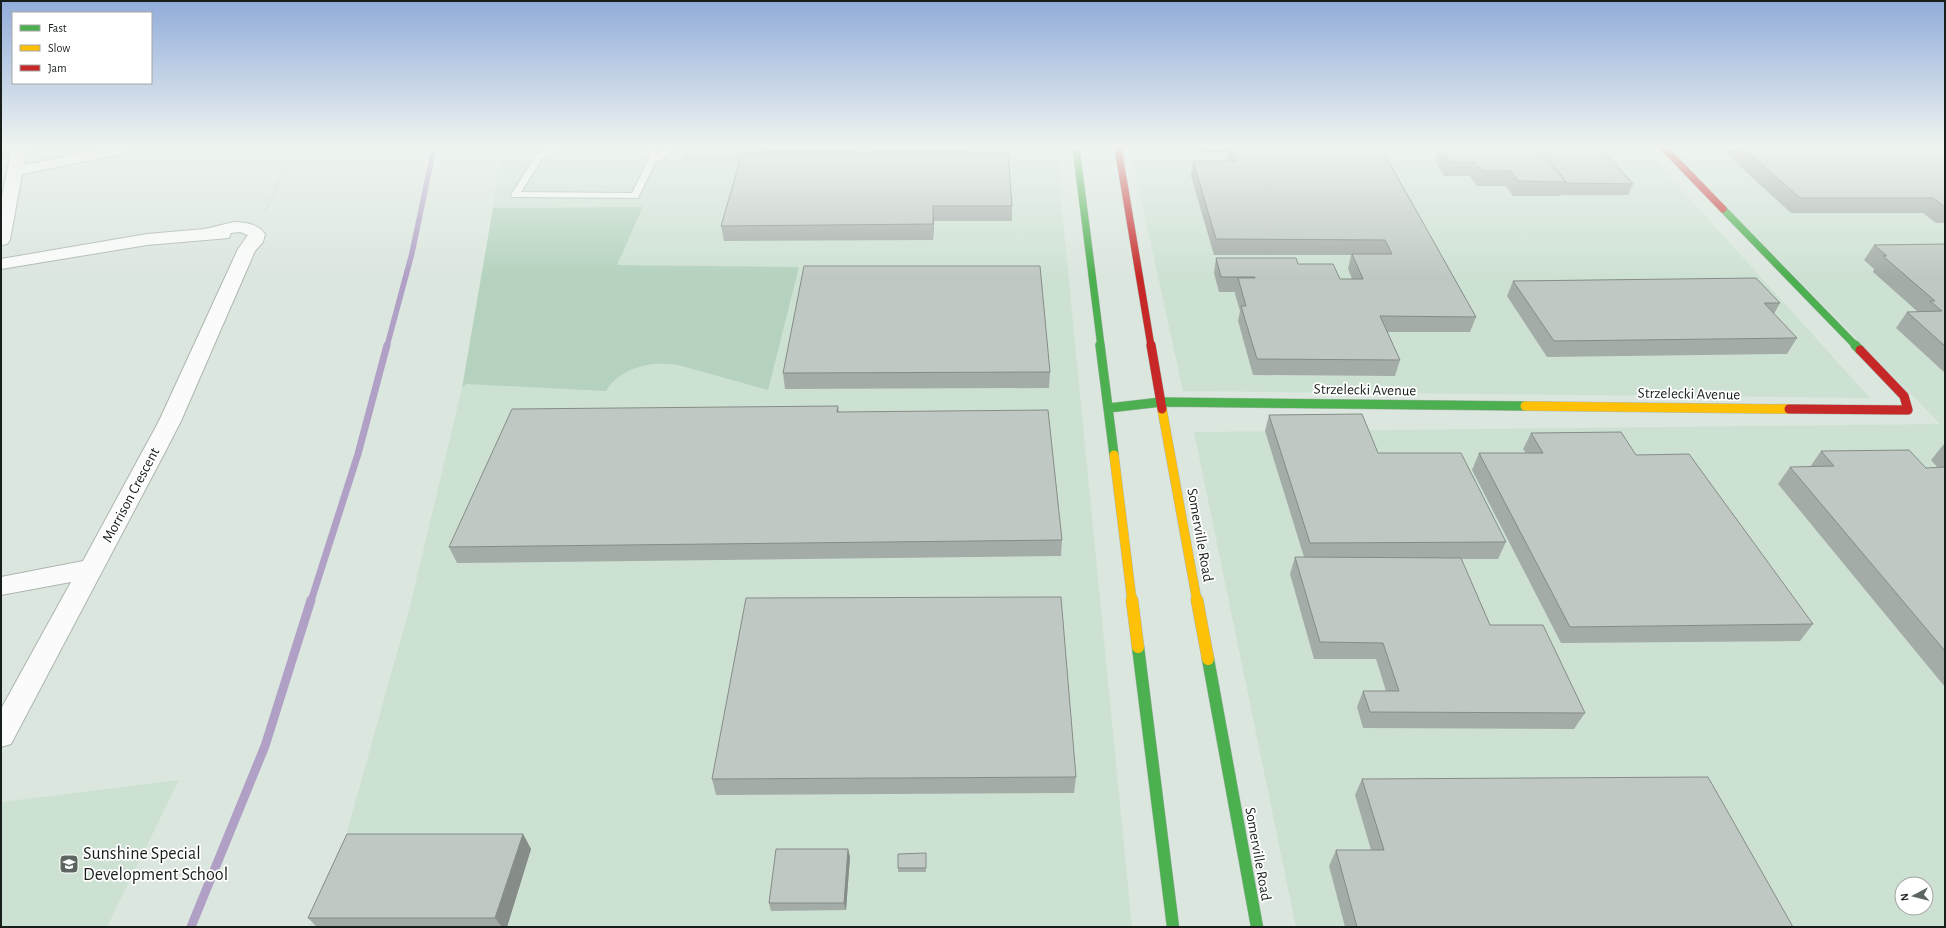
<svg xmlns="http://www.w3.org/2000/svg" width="1946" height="928" font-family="'Alegreya Sans',sans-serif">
	<rect width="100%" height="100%" fill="#dbe6de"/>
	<path fill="#cde1d3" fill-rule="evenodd" d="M500,148h188l-6,13 88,-13h286l76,779h-823l36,-88 65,-233 52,-218 4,-4 146,-2 8,-6 17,-9 26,-4 15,2 89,25 32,-123 -183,-2 27,-57h-150z
		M1130,148h514l226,250 -687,-7z
		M1669,148h276v779h-649l-102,-495 746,-8zM1902,884h24v24h-24z
		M179,780l-72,147h-106v-125z"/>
	<path fill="#b4d2be" d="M688,148h82l-5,15 -83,-1z
		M643,207l-26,58 182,2 -31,123 -90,-25c-26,-4 -57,2 -72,26l-140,-7 -4,4 31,-180z"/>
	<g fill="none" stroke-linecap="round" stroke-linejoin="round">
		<path stroke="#b0a0c6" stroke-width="5.5" d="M387,346l25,-93 22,-105"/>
		<path stroke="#b0a0c6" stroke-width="7" d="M311,601l47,-147 29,-109"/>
		<path stroke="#b0a0c6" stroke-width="9" d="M191,927l74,-181 46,-146"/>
		<g stroke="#adb6b0" stroke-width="2">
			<path id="lane" d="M551,148h10l-19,11 -21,33 111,1 16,-32 3,-13h8l-1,7 7,-7h8l-6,9 -12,6 -17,35 -126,-1 -1,-2 25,-40z"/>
		</g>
		<g stroke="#adb6b0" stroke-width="2">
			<path id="street" d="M12,148h15l-3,17 82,-17h28l-3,3 -5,2 -104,21 -12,66 -3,4 -6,1v-44z
				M234,222c11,0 24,2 31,12l-2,8 -8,9 -74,170 -17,33 -153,290 -10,3v-38l70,-127 -70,13v-18l82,-16 76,-140 79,-172 10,-14 -8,-3 -9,1 -2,5 -82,7 -146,24v-10l146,-25 58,-5z"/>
		</g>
		<g stroke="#adb6b0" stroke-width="8">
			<path id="fast-far2" d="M1076,148l25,198
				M1723,209l133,137"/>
		</g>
		<g stroke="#adb6b0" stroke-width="10">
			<path id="fast-far1" d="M1100,345l14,110
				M1855,345l5,5
				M1109,408l52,-6 364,4"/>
		</g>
		<g stroke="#adb6b0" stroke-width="13">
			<path id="fast" d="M1138,647l35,280
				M1208,659l49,268"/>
		</g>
		<g stroke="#adb6b0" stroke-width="10">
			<path id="slow-far1" d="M1525,406l264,3
				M1162,409l35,192
				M1114,455l18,146"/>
		</g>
		<g stroke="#adb6b0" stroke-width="13">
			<path id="slow" d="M1132,600l6,47
				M1197,600l11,59"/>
		</g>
		<g stroke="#adb6b0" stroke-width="8">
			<path id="jam-far1" d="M1118,148l33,198
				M1664,148l59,61"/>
		</g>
		<g stroke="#adb6b0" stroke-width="10">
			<path id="jam" d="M1151,345l11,64
				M1789,409l119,1 -4,-14 -44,-46"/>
		</g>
		<path stroke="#c1c6c3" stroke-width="2" stroke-dasharray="1 2.5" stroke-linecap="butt" d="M266,210l28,-62"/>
		<use href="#lane" fill="#fafbfa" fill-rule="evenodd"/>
		<use href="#street" fill="#fafbfa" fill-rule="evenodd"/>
		<use href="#fast-far2" stroke="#4caf50" stroke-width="7"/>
		<use href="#fast-far1" stroke="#4caf50" stroke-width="9"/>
		<use href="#fast" stroke="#4caf50" stroke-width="12"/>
		<use href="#slow-far1" stroke="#ffc107" stroke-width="9"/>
		<use href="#slow" stroke="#ffc107" stroke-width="12"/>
		<use href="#jam-far1" stroke="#c62828" stroke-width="7"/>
		<use href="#jam" stroke="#c62828" stroke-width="9"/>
	</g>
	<path fill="#a4aca7" d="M761,148h100l-1,6h11l-1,-6h103v5l39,53v15h-78l-1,19 -209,1 -3,-15 41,-72z
		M1200,148h181l95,169 -6,15h-83l13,28 -5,16 -142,-1 -15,-54 2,-10 -5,-17v-2h-16l-5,-19 2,-15 82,6 42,15h12l-4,-10 3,-14h-137l-23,-79 2,-15h36l-3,-9h-25z
		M1439,148h162l32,36 -5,11h-66l-1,-1 -1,2h-47l-7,-10h-29l-7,-10h-26l-9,-15z
		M1720,148h225v75h-9l-13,-10h-132z
		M1945,244v129l-49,-45 11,-16h11l-45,-40 1,-3 -10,-9 10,-15z
		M1513,281l267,22 -6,11 23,24 -10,16 -240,3 -40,-61z
		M1050,372l-1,16 -264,1 -2,-16z
		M838,406l1,6 223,128 -1,16 -604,7 -8,-16z
		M1269,415l109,38 128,89 -8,17h-37l29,66 95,88 -11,16 -211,-1 -6,-21 6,-16h23l-10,-32h-62l-24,-85 5,-17h9l-39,-126z
		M1531,433l105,22 177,169 -13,17 -239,2 -89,-173 7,-17h47l-3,-4z
		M1944,444h1v243l-167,-203 12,-17h20l11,-16 105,17h12l-7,-8z
		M1076,777l-2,16 -358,2 -4,-16z
		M1362,779l431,148h-448l-16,-61 7,-16h35l-16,-55z
		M523,834l8,15 -24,78h-190l-9,-9z
		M848,849l2,8 -4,53 -75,1 -2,-8z
		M926,857v15h-28v-4z"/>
	<path fill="#868c88" d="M810,148h2l1,8 -1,5z
		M859,148h2l-2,8z
		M933,206l1,15 -1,19z
		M523,834l8,15 -24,78h-5l-7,-9z
		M848,849l2,8 -4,53 -2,-7z"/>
	<path fill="#bfc8c2" stroke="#868c88" d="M1232,148h149l95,169 -96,-1 20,44 -143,-1 -16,-53h5l-8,-28h17v-1h-34l-5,-19h80l2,6h35l7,15h23l-11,-25h40l-7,-14 -169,-1 -23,-78h44z
		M1440,148h99l27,34 -48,-1 -7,-10h-29l-7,-9h-26z
		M1539,148h62l32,36 -66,-1 -2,-1h1z
		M1743,148h202v59l-12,-9h-133z
		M1008,153l4,53h-79v18l-212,2 21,-72z
		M1945,244v102l-38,-34 35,-1 -12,-10h5l-52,-45h4l-13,-11z
		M804,266h236l10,106 -267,1z
		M1756,278l24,25h-16l33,35 -243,3 -41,-60z
		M838,406l-1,6 211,-2 14,130 -613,7 63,-138z
		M1362,414l16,39h83l45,89 -196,1 -41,-128z
		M1621,432l15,23 53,-1 124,170 -243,3 -91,-174h64l-12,-20z
		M1909,450l17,18 19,-1v184l-155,-184 44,-1 -13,-15z
		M1295,557l166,1 29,67h53l42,88 -215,-1 -7,-21h36l-16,-48 -63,-1z
		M1061,597l15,180 -364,2 34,-181z
		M1708,777l85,150h-436l-21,-77h48l-22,-71z
		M347,834h176l-28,84h-187z
		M776,849h72l-4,54h-75z
		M926,853v15h-28v-14z"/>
	<linearGradient id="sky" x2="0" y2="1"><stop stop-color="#91acda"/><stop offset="0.53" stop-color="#eff4f0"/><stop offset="1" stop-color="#eff4f0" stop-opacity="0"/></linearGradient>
	<rect width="1946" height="277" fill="url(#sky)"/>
	<defs>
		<g id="school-square" transform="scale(1)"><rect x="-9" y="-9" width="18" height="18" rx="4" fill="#5c655f" stroke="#fff"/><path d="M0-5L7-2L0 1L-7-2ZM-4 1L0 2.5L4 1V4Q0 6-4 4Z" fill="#fff"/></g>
	</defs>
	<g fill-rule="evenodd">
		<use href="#school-square" x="69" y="864"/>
	</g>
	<g text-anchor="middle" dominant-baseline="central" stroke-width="3.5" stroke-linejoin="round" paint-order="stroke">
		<g font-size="15" fill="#181f1a" stroke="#fff">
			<text transform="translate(1365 390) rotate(1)">Strzelecki Avenue</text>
			<text transform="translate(1689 394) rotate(1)">Strzelecki Avenue</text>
			<text transform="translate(131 495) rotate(-62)">Morrison Crescent</text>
			<text transform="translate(1200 535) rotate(80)">Somerville Road</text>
			<text transform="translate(1258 854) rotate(80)">Somerville Road</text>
		</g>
		<g font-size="18" fill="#181f1a" stroke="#fff" text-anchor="start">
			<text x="83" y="854">Sunshine Special<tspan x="83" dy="21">Development School</tspan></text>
		</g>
	</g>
	<rect width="1946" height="928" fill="none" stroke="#181f1a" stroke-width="4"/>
	<rect x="12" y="12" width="140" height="72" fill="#ffffff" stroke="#a3a5a3"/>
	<rect x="20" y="25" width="20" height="6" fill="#4caf50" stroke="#a3a5a3"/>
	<text x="48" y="32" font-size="12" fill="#181f1a">Fast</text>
	<rect x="20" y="45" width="20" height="6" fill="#ffc107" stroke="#a3a5a3"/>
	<text x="48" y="52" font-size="12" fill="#181f1a">Slow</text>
	<rect x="20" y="65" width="20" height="6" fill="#c62828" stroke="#a3a5a3"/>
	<text x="48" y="72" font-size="12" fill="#181f1a">Jam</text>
	<g transform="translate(1914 896) rotate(263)"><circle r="19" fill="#ffffff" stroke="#a3a5a3"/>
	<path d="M0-3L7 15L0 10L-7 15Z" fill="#5c655f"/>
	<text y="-6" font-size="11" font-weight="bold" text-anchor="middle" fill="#181f1a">N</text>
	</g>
</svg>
